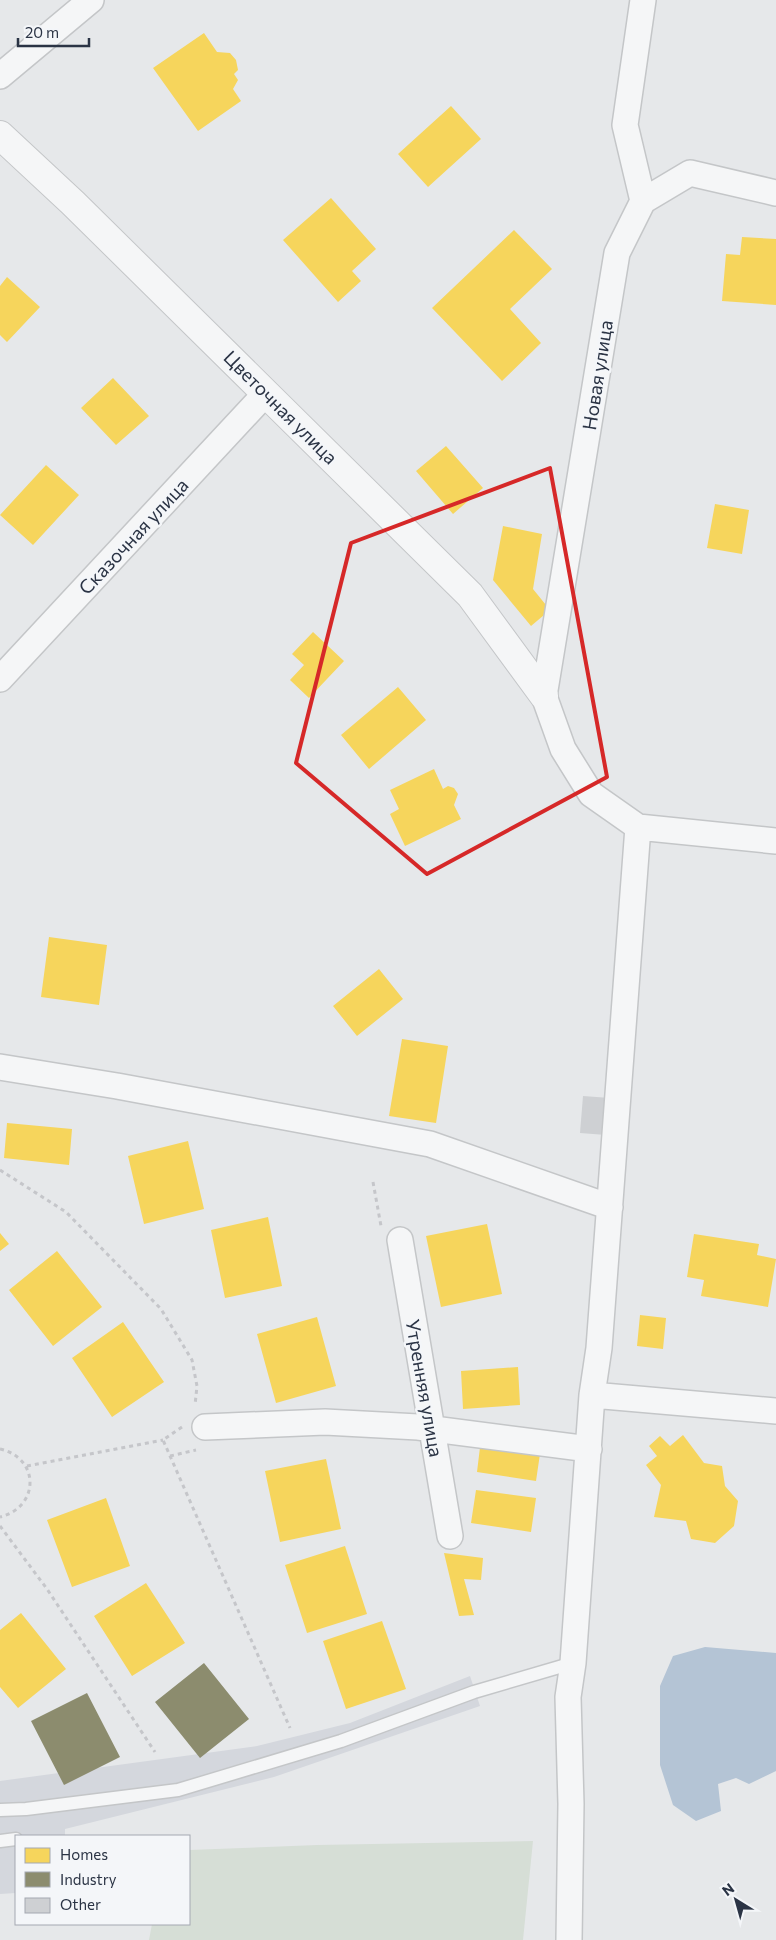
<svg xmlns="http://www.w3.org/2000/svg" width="776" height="1940" font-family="Commissioner,sans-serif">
	<rect width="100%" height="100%" fill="#e6e8ea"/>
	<path fill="#d4d7dd" d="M470,1676l10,30 -206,71 -209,52v7h-49v57l-16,1v-113l257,-35 93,-23z"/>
	<path fill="#d6ded6" d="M533,1841l-10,99h-374l3,-16h37v-74l128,-5z"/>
	<path fill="#b4c4d5" d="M705,1647l71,6v118l-27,13 -13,-6 -18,6 3,27 -25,10 -23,-16 -13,-40v-79l13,-30z"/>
	<path fill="#f6d55c" d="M204,33l13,19 13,1 6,7 2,10 -4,4 4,6 -5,9 8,12 -43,30 -45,-63z
		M451,106l30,33 -53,48 -30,-33z
		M331,198l45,51 -24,22 9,10 -23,21 -55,-62z
		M514,230l38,39 -42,40 31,34 -39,38 -70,-73z
		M742,237l34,2v66l-54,-4 4,-47 14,1z
		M7,277l33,30 -33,35 -7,-7v-49z
		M113,378l36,38 -33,29 -35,-37z
		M446,446l37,42 -30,26 -37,-43z
		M46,465l33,30 -46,50 -33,-30z
		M715,504l34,6 -7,44 -35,-6z
		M503,526l39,8 -9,55 17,21 -19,16 -38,-46z
		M313,632l31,29 -35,37 -19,-18 14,-15 -12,-11z
		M398,687l28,33 -57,49 -28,-34z
		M434,769l9,20 5,-3 6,2 4,6 -4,11 7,14 -56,27 -15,-32 9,-5 -9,-19z
		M49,937l58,8 -8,60 -58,-8z
		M379,969l24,30 -46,37 -24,-30z
		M402,1039l46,7 -12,77 -47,-7z
		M7,1123l65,6 -3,36 -65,-7z
		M188,1141l16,68 -60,15 -16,-68z
		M268,1217l14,69 -57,12 -14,-68z
		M487,1224l15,70 -61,13 -15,-71z
		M0,1233l9,11 -9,7z
		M694,1234l65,10 -2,11 19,4 -8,48 -67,-11 3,-16 -17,-3z
		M57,1251l45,56 -49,39 -44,-56z
		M640,1315l26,3 -3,31 -26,-3z
		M317,1317l19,69 -60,17 -19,-69z
		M123,1322l41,60 -52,35 -40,-59z
		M518,1367l2,38 -57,4 -2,-38z
		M683,1435l21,28 18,3 3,20 13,15 -4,25 -19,17 -24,-4 -5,-18 -32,-4 7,-32 -15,-20 11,-9 -8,-10 11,-10 10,10z
		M481,1439l60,8 -5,34 -59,-9z
		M326,1459l15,70 -61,13 -15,-71z
		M476,1490l60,8 -5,34 -60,-9z
		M106,1498l24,68 -58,21 -25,-67z
		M345,1546l22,68 -60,19 -22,-68z
		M444,1553l39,5 -2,22 -17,-1 10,36 -15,1z
		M146,1583l39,60 -53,33 -38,-60z
		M21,1613l45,56 -48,39 -18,-21v-57z
		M382,1621l24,68 -60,20 -23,-68z"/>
	<path fill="#8c8c6e" d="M204,1663l45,56 -49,39 -45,-56z
		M87,1693l33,64 -56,28 -33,-64z"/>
	<path fill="#ced0d3" d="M583,1096l27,2 -4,37 -26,-2z"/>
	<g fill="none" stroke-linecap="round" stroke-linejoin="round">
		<g stroke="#c4c6c8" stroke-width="15">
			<path id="service" d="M0,1810l26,-1 152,-19 163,-49 133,-49 99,-29
				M0,1841l16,-2"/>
		</g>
		<g stroke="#c4c6c8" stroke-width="28">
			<path id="minor" d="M643,0l-18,125 18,76
				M0,76l91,-76
				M776,193l-86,-20 -47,28 -26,52 -73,443 19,53 28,45 47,33 138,14
				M0,679l266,-286
				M0,1067l117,19 313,58 180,63
				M400,1240l50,296
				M592,1395l184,16
				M205,1427l120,-5 93,5 171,22
				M569,1940l2,-136 -3,-107 5,-34 19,-268 7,-47 39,-521"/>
		</g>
		<g stroke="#c4c6c8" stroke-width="30">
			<path id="tertiary" d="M0,135l73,68 397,392 74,101"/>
		</g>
		<path stroke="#c5c6ca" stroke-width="3" stroke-dasharray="4 4" stroke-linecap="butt" d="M0,1170l66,42 95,97 31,51 5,26 -2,19
			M373,1182l8,44
			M182,1427l-19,13 127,288
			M0,1449c40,9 40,58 0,68
			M170,1456l26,-6
			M27,1466l136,-26
			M0,1526l47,63 108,163"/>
		<use href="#service" stroke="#f5f6f7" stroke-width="12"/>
		<use href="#minor" stroke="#f5f6f7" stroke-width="25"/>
		<use href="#tertiary" stroke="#f5f6f7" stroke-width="28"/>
	</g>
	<path fill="none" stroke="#d62828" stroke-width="4" stroke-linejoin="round" d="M550,468l57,309 -180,97 -131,-111 55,-220z"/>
	<g text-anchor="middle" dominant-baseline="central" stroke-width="5" stroke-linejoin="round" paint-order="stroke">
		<g font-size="19" fill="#2b3445" stroke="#f4f6f9">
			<text transform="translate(597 375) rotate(-81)">Новая улица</text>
			<text transform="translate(281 407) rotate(45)">Цветочная улица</text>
			<text transform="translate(133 536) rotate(-47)">Сказочная улица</text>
			<text transform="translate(425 1388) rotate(80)">Утренняя улица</text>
		</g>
	</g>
	<rect x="15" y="1835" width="175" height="90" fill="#f4f6f9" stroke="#a4a8b1"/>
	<rect x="25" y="1848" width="25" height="15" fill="#f6d55c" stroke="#a4a8b1"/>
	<text x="60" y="1860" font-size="15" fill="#2b3445">Homes</text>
	<rect x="25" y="1872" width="25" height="15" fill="#8c8c6e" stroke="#a4a8b1"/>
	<text x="60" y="1885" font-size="15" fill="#2b3445">Industry</text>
	<rect x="25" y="1898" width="25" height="15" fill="#ced0d3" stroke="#a4a8b1"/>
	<text x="60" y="1910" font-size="15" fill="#2b3445">Other</text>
	<g transform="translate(736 1900) rotate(323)" stroke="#f4f6f9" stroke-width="4" paint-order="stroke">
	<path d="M0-4L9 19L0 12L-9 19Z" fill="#2b3445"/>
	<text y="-8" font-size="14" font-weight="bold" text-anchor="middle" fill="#2b3445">N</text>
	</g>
	<path d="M18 38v8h71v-8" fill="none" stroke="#2b3445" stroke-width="2.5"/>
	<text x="25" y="38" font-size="15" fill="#2b3445" stroke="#f4f6f9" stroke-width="4" paint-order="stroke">20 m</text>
</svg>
